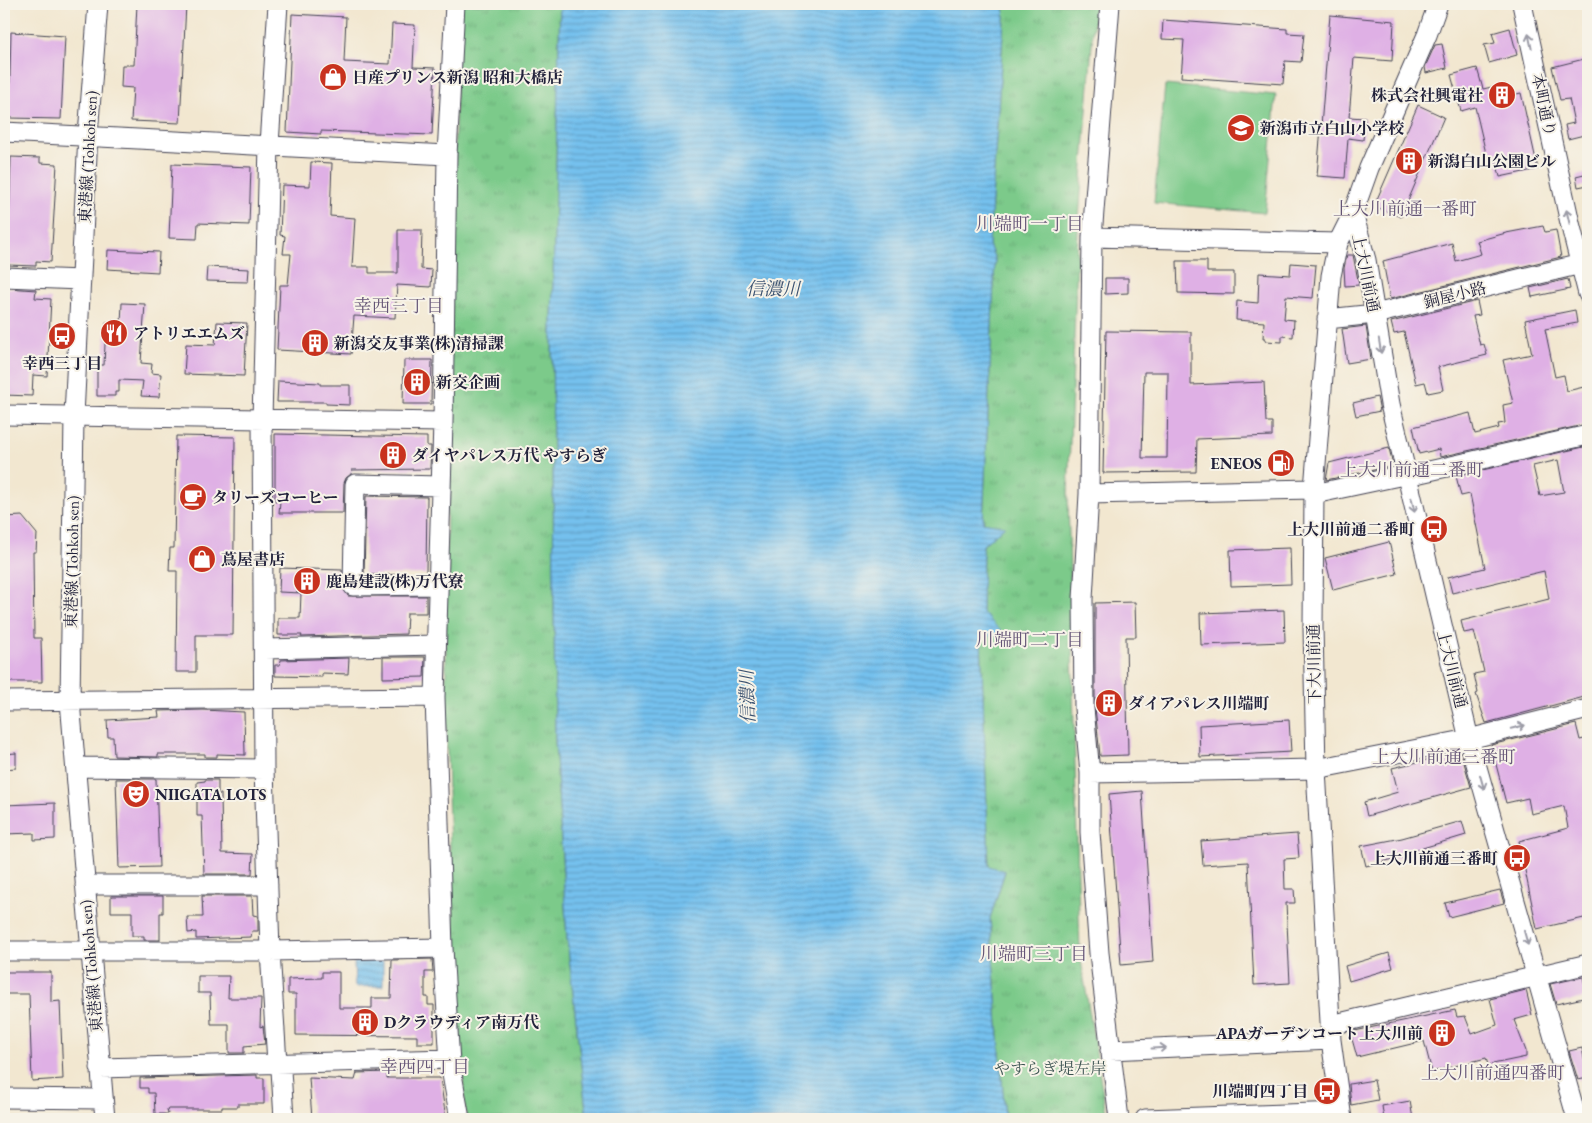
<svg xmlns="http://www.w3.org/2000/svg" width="1592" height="1123" font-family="'EB Garamond','Noto Serif JP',serif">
	<defs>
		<pattern id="park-tufts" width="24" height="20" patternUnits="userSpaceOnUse" patternTransform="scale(1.25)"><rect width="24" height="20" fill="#7bca8a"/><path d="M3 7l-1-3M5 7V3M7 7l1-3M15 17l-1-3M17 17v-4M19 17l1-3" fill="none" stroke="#6aad78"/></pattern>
		<pattern id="water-rules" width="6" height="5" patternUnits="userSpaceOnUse" patternTransform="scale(1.25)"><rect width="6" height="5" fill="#75c1ee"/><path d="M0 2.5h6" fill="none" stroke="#609cc2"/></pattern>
	</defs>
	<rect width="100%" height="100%" fill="#f7f3e8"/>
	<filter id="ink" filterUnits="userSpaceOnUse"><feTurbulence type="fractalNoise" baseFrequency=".02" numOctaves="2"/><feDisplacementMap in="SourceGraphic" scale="10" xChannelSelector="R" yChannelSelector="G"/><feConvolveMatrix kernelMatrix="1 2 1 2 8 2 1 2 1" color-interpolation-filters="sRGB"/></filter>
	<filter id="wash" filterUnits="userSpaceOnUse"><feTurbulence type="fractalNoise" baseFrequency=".0096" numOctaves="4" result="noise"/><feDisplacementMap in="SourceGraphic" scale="20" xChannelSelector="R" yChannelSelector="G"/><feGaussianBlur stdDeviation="1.12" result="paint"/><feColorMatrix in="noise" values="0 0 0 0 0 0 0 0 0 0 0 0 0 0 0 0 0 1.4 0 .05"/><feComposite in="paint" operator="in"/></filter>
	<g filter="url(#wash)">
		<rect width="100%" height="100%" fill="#f2e7d0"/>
		<path fill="url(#park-tufts)" stroke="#4e7662" d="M458,4h102l-8,317 3,419 12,199 20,180h-120l-2,-11c-9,-139 -18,-277 -19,-416 -1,-229 7,-459 12,-688z
			M1005,4h90l-17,228 -10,264 12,458 27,165h-102l-15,-201 15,-46 -16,-5 -8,-230 23,-3 -22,-22 1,-67 21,-19 -21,-3 12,-264 -6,-14z"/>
		<path fill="#7bca8a" stroke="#4e7662" d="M1165,85l111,10 -11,118 -111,-10z"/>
		<path fill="url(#water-rules)" stroke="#4c7294" d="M560,4h445l-16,241 6,14 -12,263 22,4 -22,19 -1,67 23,23 -24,2 8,229 16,5 -15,47 15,201h-418l-20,-180 -12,-199 -3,-419z
			M383,961v25l-28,1 -1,-25z"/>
		<g id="blocks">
			<path fill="#dfb0e5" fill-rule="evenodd" d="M137,4h49l-6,119 -49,-2 2,-33 -12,-1 1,-22h12z
				M292,14l54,3 -2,45 46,2 2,-40 23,1 -2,42 22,1 -3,67 -111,-4v3l-34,-2z
				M1330,15l64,6 -2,40 -38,-3 -5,59 16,1 -2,22 -15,-2 -3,40 -28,-2z
				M1163,20l124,9v4l17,1 -3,28 -16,-1 -2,23 -102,-7 3,-37 -22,-1z
				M1510,28l7,27 -28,8 -5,-18 11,-2 -3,-10z
				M11,32l54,4 -4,83 -52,-1z
				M1442,44l5,24 -21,5 -1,-6 10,-22z
				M1588,58v76l-20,5 -3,-14 9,-2 -5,-24 -9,1 -8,-33z
				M1477,68l6,21 22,-5 3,12 13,-3 17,76 -38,8 -4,-17 -8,2 -13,-55 -14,4 -10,-36z
				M1418,105l26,12 -43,100 -27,-11z
				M11,157l29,1v5l17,1 -6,98 -15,-1v5l-28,-1z
				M311,162l21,1 -2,53 25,2 -3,49h17v6h29v-43h24l-1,39 11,1 -1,17 -34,-2 -2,33 -41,-2 -3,38 -74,-4 3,-65h8l3,-31h-8l2,-18 -5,-1 2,-50 28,1z
				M172,164l79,3 -2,58 -51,-2 -1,16 -28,-1z
				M1588,173v12l-10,2 -2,-11z
				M1543,226l2,6 11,-2 5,27 -171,42 -7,-38 69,-18 4,18 25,-7 -4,-13 29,-8z
				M108,250l51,2 -1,20 -51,-3z
				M1347,255h6l6,30 -14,1 -1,-18z
				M1177,261h30v11h27v22l-56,-1z
				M1291,263l25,2 -3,33 -27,-2 -2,23 10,1 -1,17 -11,-1v6l-17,-1v-3h-2l1,-16 -28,-2 1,-19 21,2 1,-30 31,2z
				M207,267l42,2 -1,13 -42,-1z
				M1105,278h23v15l-23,1z
				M1568,279l2,10 -38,8 -2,-9z
				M7,288l29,2 -1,8 16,1 -4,77 -14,-1 -1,21 -28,-1z
				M1477,301l3,14 -7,1 7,29 4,-1 3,11 -49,12 5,23 -15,3 -3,-11 -9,2 -12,-52 -10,2 -3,-12z
				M122,303l23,1 -4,59 11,1 -1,9 10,1 -2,23 -18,-1 2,-15 -24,-1v12h-4v4h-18v-31h7l2,-42 15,1z
				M1575,310l2,13 -32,6 10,48 9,-2 3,16 21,-5v38l-148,33 -1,-8 -20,5 -6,-27 57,-14 5,21 24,-6 -1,-4 7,-1 -2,-18 10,-2 -10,-43 29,-6 -7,-34z
				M217,322l30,1 -3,53 -60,-2 2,-30 29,1z
				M1366,326l5,33 -24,4 -5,-34z
				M1106,331l85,1v53l73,-3 2,40h6v14l-75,3 -1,33 -93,1zM1144,372h24l-1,86h-25z
				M404,360h28l-1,44h-28z
				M278,381l42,2v2h30v20l-24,-1v-2h-49z
				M1377,397l3,14 -24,5 -3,-13z
				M275,434l152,3v9h4l-1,23 -78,1 -1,4 -5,4 -2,5 -1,30h-64l1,-12h-5z
				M176,436l59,1 -2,198h-37v37h-20l1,-101h-8l1,-23h4z
				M1588,446v89h-2l2,14v147l-102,27 -10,-29 2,-1 -4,-19 10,-2 -10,-41 -10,2 -3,-12 88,-22 -5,-28 -92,22 -4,-16 37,-9 -15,-74 -9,2 -5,-20zM1558,460l6,32 -24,4 -7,-30z
				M1389,448l4,18 -67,14 3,-17z
				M366,496l61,1 -1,77 -62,1z
				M22,516l15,18 -1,18h-3l1,86h7l1,44h-38l1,-165z
				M1389,542l8,32 -64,16 -8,-32z
				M1290,548l1,36 -60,2 -1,-36z
				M280,568l62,2v16l6,10h78v17h-19l-1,21 -105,3 1,-2h-24v-17h22l1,-25 -22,-1z
				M1135,602l1,35h-10l2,118 -28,1 -5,-49v-104z
				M1284,610l1,32 -84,3 -1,-32z
				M383,657h42l-1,20 -41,1z
				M349,658l-1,16 -26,-1v4l-47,-1v-11h5l1,-5z
				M203,710l41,2 1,43 -28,-1v3h-12v-3h-47v3l-44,-1 -1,-19h-5l-1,-17 52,-3 -1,-6z
				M1289,720l2,32 -91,5 -1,-32z
				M1576,724l4,16 8,-2v179l-51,12 -18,-88 49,-13 -4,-22 -33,8 -3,-16 -22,5 -15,-58z
				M1461,752l10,35 -104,29 -3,-14 34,-10 -6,-24z
				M16,753v15l-12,1v-15z
				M116,779h40l3,88 -40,1z
				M205,780h13v14h3l1,59 31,1 -1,20h-48l-2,-58h-5v-34l8,-1z
				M1142,791l11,171 -32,3 -12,-171z
				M55,803v36l-21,1v-7l-30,1v-29z
				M1462,821l4,14 -60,18v3l-40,10 -5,-20 41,-8z
				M1297,834l2,24 -15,1 1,30h9l1,14h-9l4,80 -36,2 -6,-123 -45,3 -2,-24z
				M1500,890l4,13 -55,14 -4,-14z
				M111,896h52v17h-3v27h-16v-4h-12v-24h-21z
				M202,896h50l1,19 5,1v15h-6l-1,6 -55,2v-7l-8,1 -1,-16h16z
				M1389,953l4,15 -44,13 -4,-15z
				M432,959l1,13h-8v25h3v8h6v38h-17v-7l-121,-1v-41h-8v-15l34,-1v-6h17v36h33v-10h19l1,-38z
				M4,972h47v30l9,-1 3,78 -31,2 -3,-87h-25z
				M198,976h31l-1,22h33l-1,29 3,-1 2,18 -21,2v7h-15v-29h-18l-1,-31h-12z
				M1583,977l5,20 -32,7 -6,-20z
				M1526,990l6,25 -18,5 12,31v6l-38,8 -2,-7 -54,14 -8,-31 -67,16 -7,-25 105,-22 2,7 8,-1 7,18 25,-9 -7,-26z
				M1582,1048l6,30 -10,2 -9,-29z
				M387,1072v6h53l6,41h-134l-3,-41 46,2 2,-7z
				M257,1075v3h7v26h-26v3h-16v2h-55l1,5h-13l-1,-21h-6v-5h-8v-10z
				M1374,1080l4,20 -27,5 -2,-21z
				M1410,1101l3,18h-29l-2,-13z"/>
		</g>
	</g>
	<g filter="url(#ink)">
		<use href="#blocks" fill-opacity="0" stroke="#414051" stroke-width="1"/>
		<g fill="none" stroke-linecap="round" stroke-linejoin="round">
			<g stroke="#414051" stroke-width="21">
				<path id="minor" d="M98,4l-10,131 -14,281 -4,285 35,418
					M278,4l-9,141 -7,275 2,349 6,182 7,112 4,7 3,49
					M455,4l-8,151 -4,267 -8,275 8,251 7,115 10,56
					M1110,4l-18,233 -3,257 -6,105 1,109 6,65v59l9,121 20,166
					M1522,4l48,219 18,71
					M4,132l443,23
					M1353,213l13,47 24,144 79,335 108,380
					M1092,237l246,6
					M4,277l77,3
					M1327,319l48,-5 206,-50
					M4,415l439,7
					M1089,494l225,-5
					M1314,494l85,-18h8l181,-41
					M439,585l-86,1 2,-102 86,2
					M265,649l171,-4
					M4,701l431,-4
					M76,767l188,2
					M1090,773l226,-4 153,-30 119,-30
					M85,885h183
					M4,951h266l173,-3
					M1331,1025l257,-61
					M1110,1050l221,-10
					M100,1068l350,-9
					M4,1098l99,1
					M1145,1119l196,-7
					M1342,1119l-11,-79 -15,-271 -3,-142 1,-138 17,-213 7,-33 15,-30 16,-45 58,-133 11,-31"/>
			</g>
			<use href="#minor" stroke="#fff" stroke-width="19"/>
		</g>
		<defs><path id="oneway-shaft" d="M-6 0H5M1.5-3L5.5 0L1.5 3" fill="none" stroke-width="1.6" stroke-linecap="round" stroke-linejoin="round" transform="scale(1.25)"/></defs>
		<g stroke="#9c9ca7">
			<use href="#oneway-shaft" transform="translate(1530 41) rotate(-102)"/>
			<use href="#oneway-shaft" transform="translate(1568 217) rotate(-103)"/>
			<use href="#oneway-shaft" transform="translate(1380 346) rotate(81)"/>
			<use href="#oneway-shaft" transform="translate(1413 505) rotate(77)"/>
			<use href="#oneway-shaft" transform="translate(1518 727) rotate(-14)"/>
			<use href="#oneway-shaft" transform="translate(1482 782) rotate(74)"/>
			<use href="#oneway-shaft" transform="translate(1526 938) rotate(74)"/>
			<use href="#oneway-shaft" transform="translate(1159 1048) rotate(-3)"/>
		</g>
	</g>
	<defs>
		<g id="shop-disc" transform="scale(1.4375)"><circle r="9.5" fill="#c8321e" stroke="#f7f3e8"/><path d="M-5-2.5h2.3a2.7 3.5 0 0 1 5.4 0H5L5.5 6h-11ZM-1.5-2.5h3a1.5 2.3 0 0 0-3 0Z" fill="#fff"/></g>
		<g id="building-disc" transform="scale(1.4375)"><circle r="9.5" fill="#c8321e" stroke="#f7f3e8"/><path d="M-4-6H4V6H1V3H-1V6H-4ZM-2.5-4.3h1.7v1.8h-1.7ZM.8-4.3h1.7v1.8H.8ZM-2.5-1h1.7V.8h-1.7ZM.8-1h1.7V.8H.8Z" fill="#fff"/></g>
		<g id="school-disc" transform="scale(1.4375)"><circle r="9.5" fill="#c8321e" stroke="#f7f3e8"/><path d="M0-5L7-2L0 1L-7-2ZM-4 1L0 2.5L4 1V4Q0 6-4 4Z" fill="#fff"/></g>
		<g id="restaurant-disc" transform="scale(1.4375)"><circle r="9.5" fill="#c8321e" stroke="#f7f3e8"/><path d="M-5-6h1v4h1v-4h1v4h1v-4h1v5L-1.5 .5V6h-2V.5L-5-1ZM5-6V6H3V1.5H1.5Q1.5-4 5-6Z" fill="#fff"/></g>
		<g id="bus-disc" transform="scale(1.4375)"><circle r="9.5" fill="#c8321e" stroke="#f7f3e8"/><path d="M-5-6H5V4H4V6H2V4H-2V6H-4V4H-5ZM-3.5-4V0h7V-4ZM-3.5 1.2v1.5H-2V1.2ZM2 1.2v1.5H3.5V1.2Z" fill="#fff"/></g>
		<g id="fuel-disc" transform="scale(1.4375)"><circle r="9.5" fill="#c8321e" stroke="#f7f3e8"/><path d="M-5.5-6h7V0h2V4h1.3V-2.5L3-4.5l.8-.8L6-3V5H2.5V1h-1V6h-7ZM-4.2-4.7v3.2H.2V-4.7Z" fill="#fff"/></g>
		<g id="cafe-disc" transform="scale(1.4375)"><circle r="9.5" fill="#c8321e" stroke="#f7f3e8"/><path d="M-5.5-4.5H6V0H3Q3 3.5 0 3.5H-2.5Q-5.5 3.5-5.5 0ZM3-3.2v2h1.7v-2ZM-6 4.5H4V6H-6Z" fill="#fff"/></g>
		<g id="theatre-disc" transform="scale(1.4375)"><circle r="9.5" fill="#c8321e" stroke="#f7f3e8"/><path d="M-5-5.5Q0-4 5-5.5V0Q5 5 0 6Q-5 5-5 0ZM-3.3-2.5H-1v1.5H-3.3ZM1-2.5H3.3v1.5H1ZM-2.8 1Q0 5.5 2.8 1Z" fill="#fff"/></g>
	</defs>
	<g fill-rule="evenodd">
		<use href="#shop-disc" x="333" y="77"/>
		<use href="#building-disc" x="1502" y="95"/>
		<use href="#school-disc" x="1241" y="128"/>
		<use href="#building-disc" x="1409" y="161"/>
		<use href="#restaurant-disc" x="114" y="333"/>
		<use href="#bus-disc" x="62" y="336"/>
		<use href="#building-disc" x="315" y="343"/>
		<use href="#building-disc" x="417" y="382"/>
		<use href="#building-disc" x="393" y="455"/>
		<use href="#fuel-disc" x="1281" y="463"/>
		<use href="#cafe-disc" x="193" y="497"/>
		<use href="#bus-disc" x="1434" y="529"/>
		<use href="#shop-disc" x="202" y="559"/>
		<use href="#building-disc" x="307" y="581"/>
		<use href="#building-disc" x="1109" y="703"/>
		<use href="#theatre-disc" x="136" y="794"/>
		<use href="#bus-disc" x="1517" y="858"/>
		<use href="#building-disc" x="365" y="1022"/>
		<use href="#building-disc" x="1442" y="1033"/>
		<use href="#bus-disc" x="1327" y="1091"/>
	</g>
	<g text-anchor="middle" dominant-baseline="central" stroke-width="4" stroke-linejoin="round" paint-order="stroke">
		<g font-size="16" font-weight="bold" fill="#22223b" stroke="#f7f3e8" text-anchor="start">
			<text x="352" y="77">日産プリンス新潟 昭和大橋店</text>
			<text x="1483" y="95" text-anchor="end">株式会社興電社</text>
			<text x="1260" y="128">新潟市立白山小学校</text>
			<text x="1428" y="161">新潟白山公園ビル</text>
			<text x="133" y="333">アトリエエムズ</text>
			<text x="334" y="343">新潟交友事業(株)清掃課</text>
			<text x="62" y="363" text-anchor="middle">幸西三丁目</text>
			<text x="436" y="382">新交企画</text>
			<text x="412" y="455">ダイヤパレス万代 やすらぎ</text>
			<text x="1262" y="463" text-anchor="end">ENEOS</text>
			<text x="212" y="497">タリーズコーヒー</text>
			<text x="1415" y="529" text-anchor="end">上大川前通二番町</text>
			<text x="221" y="559">蔦屋書店</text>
			<text x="326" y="581">鹿島建設(株)万代寮</text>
			<text x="1128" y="703">ダイアパレス川端町</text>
			<text x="155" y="794">NIIGATA LOTS</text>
			<text x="1498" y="858" text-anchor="end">上大川前通三番町</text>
			<text x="384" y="1022">Dクラウディア南万代</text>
			<text x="1423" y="1033" text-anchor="end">APAガーデンコート上大川前</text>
			<text x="1308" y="1091" text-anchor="end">川端町四丁目</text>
		</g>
		<g font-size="16" fill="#22223b" stroke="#f7f3e8">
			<text transform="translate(1544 105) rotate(78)">本町通り</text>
			<text transform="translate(88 157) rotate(-87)">東港線 (Tohkoh sen)</text>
			<text transform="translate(1366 273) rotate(78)">上大川前通</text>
			<text transform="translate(1455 295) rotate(-14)">銅屋小路</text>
			<text transform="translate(72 562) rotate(-89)">東港線 (Tohkoh sen)</text>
			<text transform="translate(1314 664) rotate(-91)">下大川前通</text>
			<text transform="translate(1452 669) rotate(76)">上大川前通</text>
			<text transform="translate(91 966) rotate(-95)">東港線 (Tohkoh sen)</text>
		</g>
		<g font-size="16" fill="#3d5453" stroke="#f7f3e8">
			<text x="1050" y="1068">やすらぎ堤左岸</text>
		</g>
		<g font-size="18" fill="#645476" stroke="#f7f3e8">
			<text x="1405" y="208">上大川前通一番町</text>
			<text x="1030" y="223">川端町一丁目</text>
			<text x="399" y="305">幸西三丁目</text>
			<text x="1412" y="469">上大川前通二番町</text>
			<text x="1030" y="639">川端町二丁目</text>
			<text x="1444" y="756">上大川前通三番町</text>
			<text x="1034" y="953">川端町三丁目</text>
			<text x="425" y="1066">幸西四丁目</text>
			<text x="1493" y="1072">上大川前通四番町</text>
		</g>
		<g font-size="18" font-style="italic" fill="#3b5271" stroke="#f7f3e8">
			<text x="773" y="288">信濃川</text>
			<text transform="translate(747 697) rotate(-92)">信濃川</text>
		</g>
	</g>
	<rect width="1592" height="1123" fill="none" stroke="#f7f3e8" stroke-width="20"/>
</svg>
